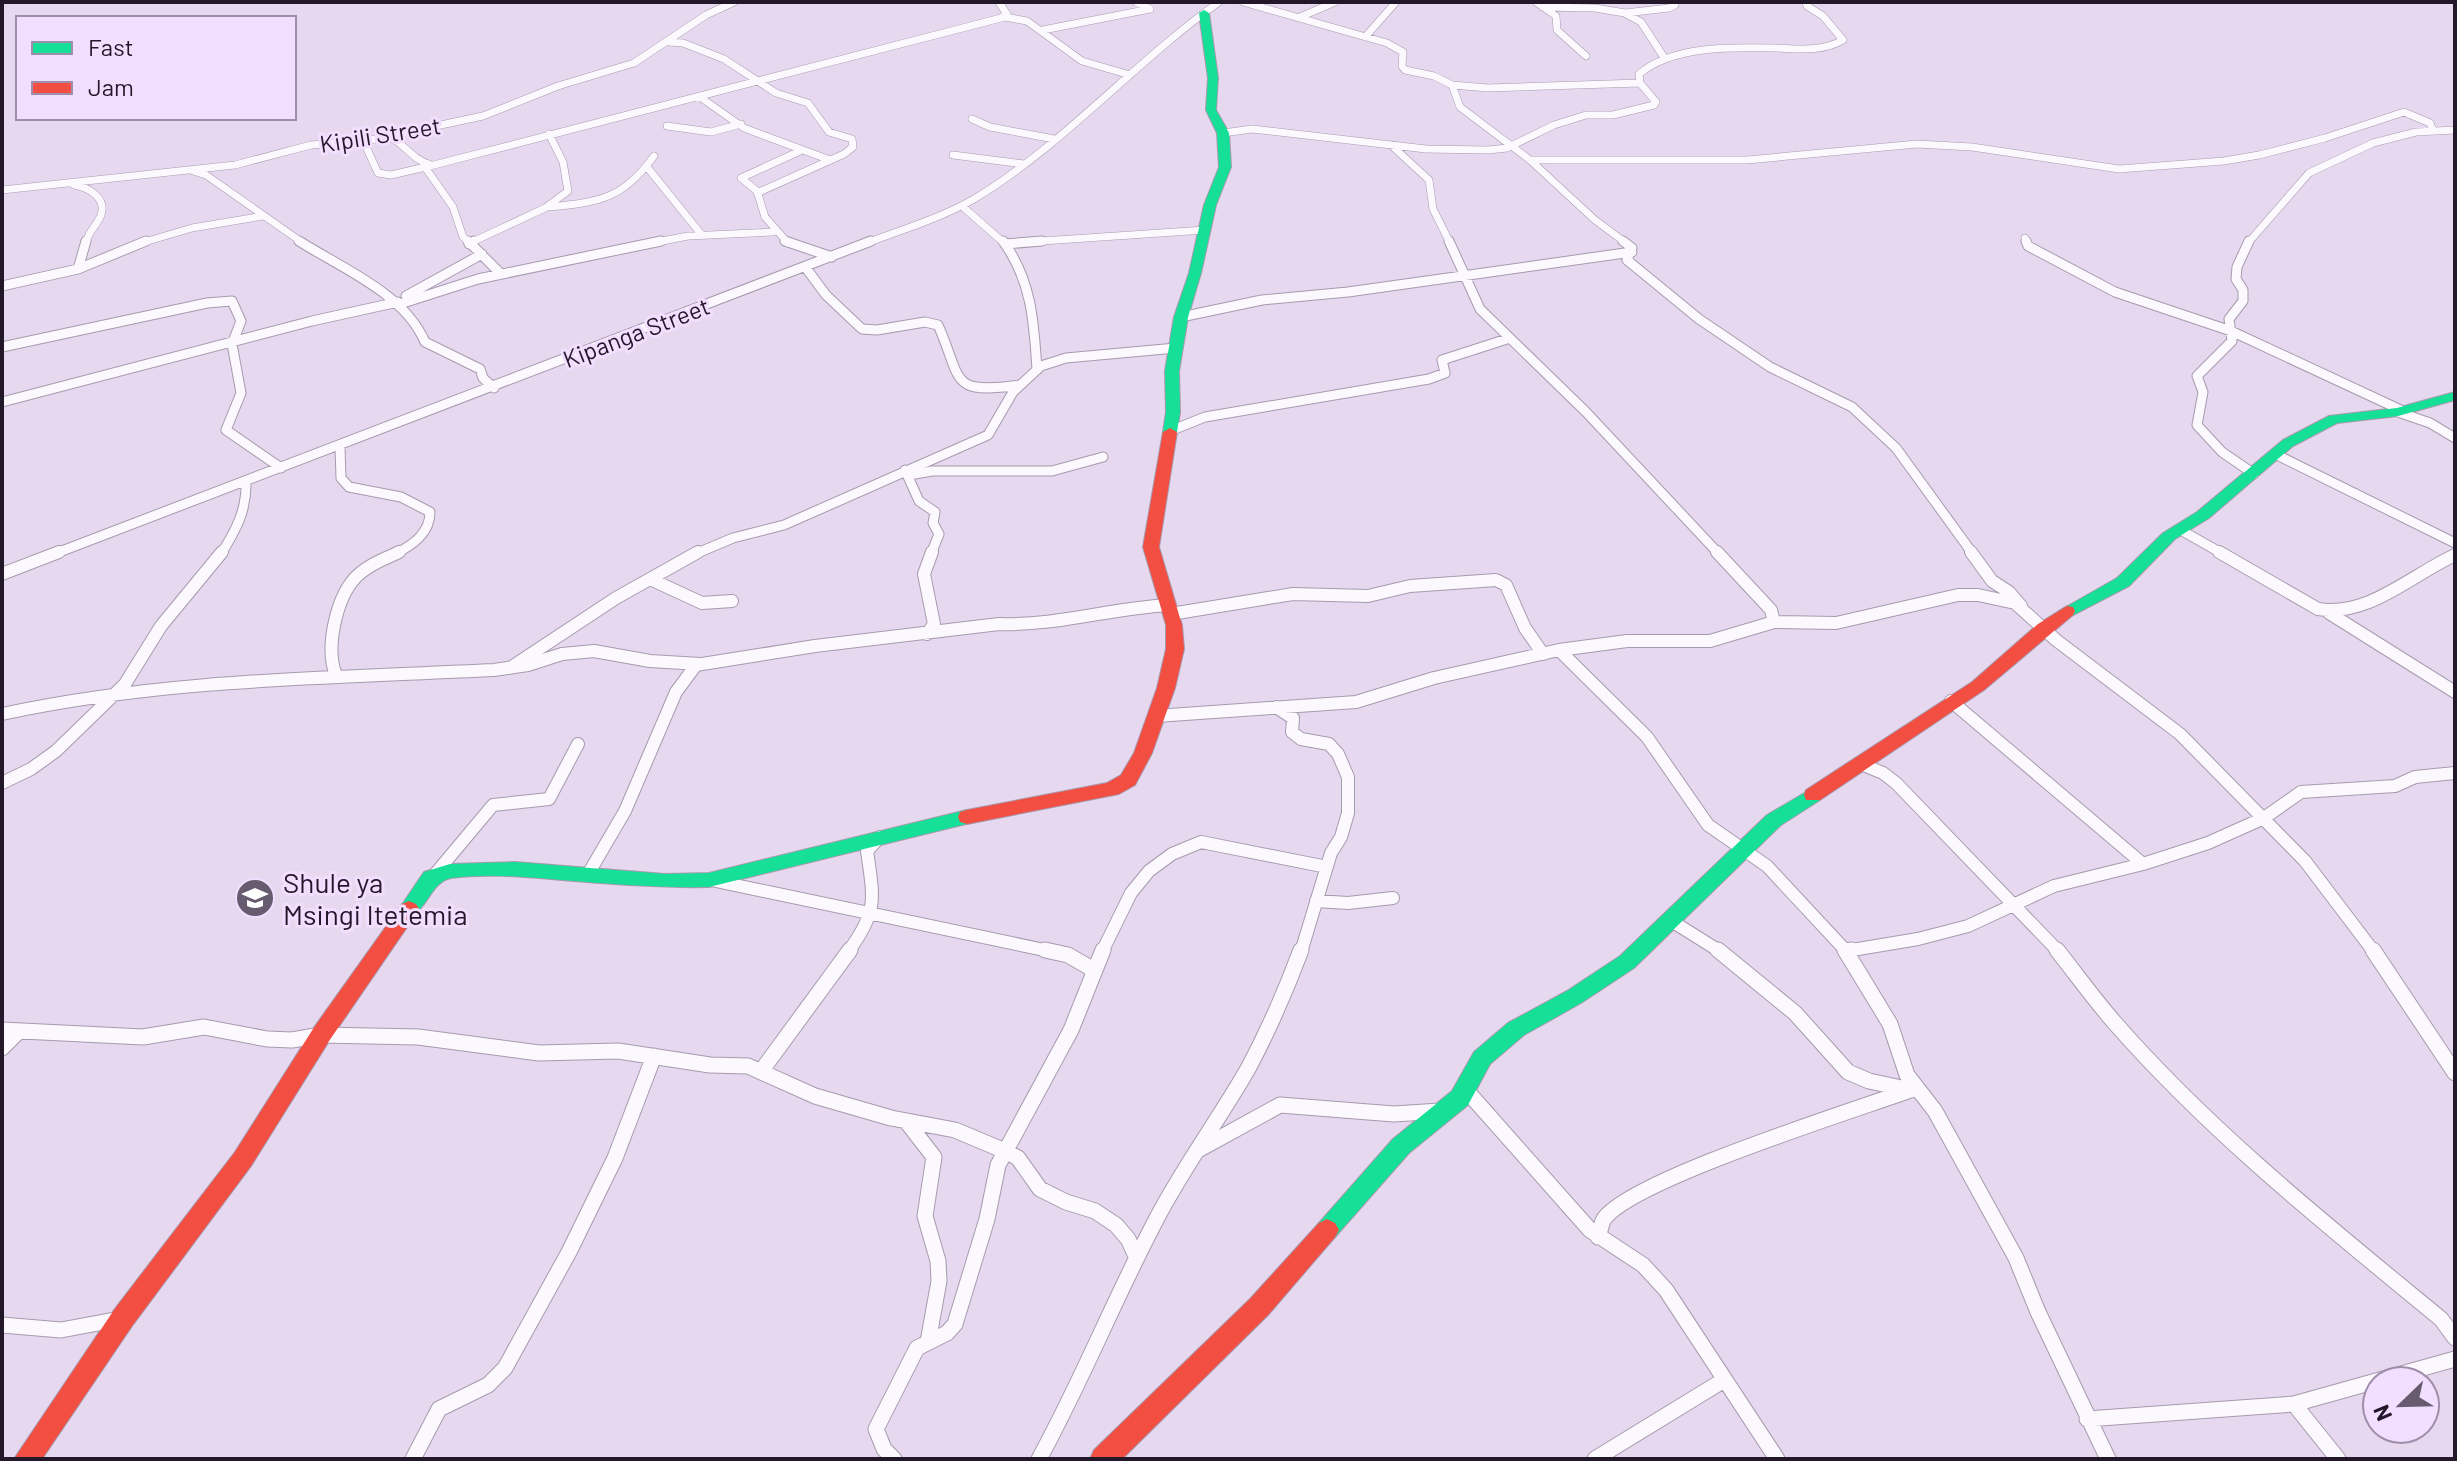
<svg xmlns="http://www.w3.org/2000/svg" width="2457" height="1461" font-family="Barlow,sans-serif">
	<rect width="100%" height="100%" fill="#e6d8ef"/>
	<g fill="none" stroke-linecap="round" stroke-linejoin="round">
		<g stroke="#a79aae" stroke-width="8">
			<path id="street-far3" d="M1243,2l144,41 16,9 -1,14 3,4 29,6 18,9 8,22 70,53 65,60 31,23
				M1536,2l20,14 1,14 29,26
				M1543,7l52,1 30,5 44,-5 6,-3 -3,-3
				M1626,14l15,8 24,37
				M1300,17l35,-15
				M1001,18l6,-4 -7,-10 3,-2
				M1043,30l107,-21 -14,-7
				M1366,36l30,-34
				M669,42l14,1 41,16 52,34 32,10 21,29 23,7 1,8 -9,7 -87,39
				M1452,85l36,3 152,-5
				M700,97l44,31 86,32
				M972,119l18,8 64,12
				M667,126l44,6 30,-8
				M1223,133l29,-4 174,20 62,1 19,-2 47,-23 32,-10h27l41,-10 2,-3 -16,-19 -1,-9c34,-29 95,-27 137,-26 24,1 46,4 67,-8l-20,-24 -16,-10 -1,-4
				M387,136c17,6 24,23 42,28
				M363,140l15,33 13,2 39,-9
				M1391,145l38,35 4,29 17,34
				M953,155l71,9
				M1530,160h217l170,-16 55,3 147,22 105,-8 35,-6 66,-17 79,-26 26,11 3,8
				M647,167l54,67
				M193,171l13,4 97,68
				M74,185c14,2 33,13 27,30 -4,11 -13,16 -15,28
				M2,190l233,-25 76,-20 59,-5 113,-24 75,-30 76,-23 72,-48 28,-13
				M962,206l42,37
				M549,207c51,-5 74,-8 105,-51
				M2025,238l2,5
				M141,243l51,-15 71,-12
				M470,243l75,-35 23,-17 -5,-29 -14,-28
				M470,243l-7,-6 -10,-30 -26,-37 3,-4 575,-149 22,4 55,40 48,14
				M652,243l36,-7 85,-4
				M788,243l-23,-26 -8,-26 -16,-13 59,-27
				M866,243c36,-13 75,-25 108,-44 87,-52 161,-137 245,-197
				M1013,243l192,-13
				M2248,243l61,-70 64,-30 43,-11 39,-2"/>
		</g>
		<g stroke="#a79aae" stroke-width="11">
			<path id="street-far2" d="M299,241c44,28 105,52 126,101l55,27 3,9 11,10
				M468,241l33,33
				M785,241l47,16
				M1003,241c29,40 31,82 34,129
				M1449,241l31,68 106,103 133,142
				M1623,241l9,7 -5,12 72,59 71,48 82,40 44,41 77,106
				M2026,241l2,5 87,46 116,39 172,80
				M2249,241l-12,26 -1,12 7,11v11l-14,18 3,22 -35,35 6,16 -6,33 25,27 32,22
				M469,244l5,-3
				M1005,244l37,-3
				M806,268l20,27 36,34 15,1 48,-8 13,3c25,56 10,70 82,60
				M78,269l68,-28
				M2,286l76,-17 8,-28
				M406,296l76,-42
				M400,304l78,-25 183,-38
				M1181,317l81,-17 86,-8 284,-40
				M2,347l205,-44 25,-2 9,20 -9,23 9,49 -15,37 55,38
				M2,402l310,-81 86,-19
				M2398,412l32,11 25,15
				M1170,431l35,-14 224,-38 16,-6 -3,-13 65,-21
				M340,447l1,31 8,9 52,10 29,15c0,21 -17,33 -35,42
				M2275,454l180,89
				M905,470l14,31 16,11 -2,11 6,11 -8,20
				M909,475l23,-4h120l51,-14
				M2179,529l44,25
				M54,554l817,-313
				M221,554c15,-24 26,-44 25,-73
				M695,554l38,-16 51,-13 204,-90 25,-43 28,-26 25,-8 110,-10"/>
		</g>
		<g stroke="#a79aae" stroke-width="14">
			<path id="street-far1" d="M1717,552l54,58 3,12
				M1971,552l21,29 17,11 12,14
				M2219,552l99,57c51,8 93,-34 137,-54
				M2,574l57,-22
				M650,579l52,24 30,-2
				M2329,613l126,79
				M1171,614l122,-20 75,2 42,-10 86,-6 10,5 19,43 18,26
				M927,634l7,-10 -10,-50 8,-22
				M1559,650l88,87 61,88 59,41 80,86
				M510,668l106,-70 82,-46
				M336,675c-11,-26 0,-76 19,-97 12,-13 30,-19 44,-26
				M1951,701l192,163
				M1276,707l17,11 -1,14 9,7 28,5 9,10 10,23v36l-7,24 -10,16 -30,99
				M2,714c161,-35 328,-36 492,-44l34,-5 34,-11 32,-3 56,10 50,3
				M1156,716l200,-14 78,-24 125,-28 68,-9h83l64,-19 62,1 122,-28h20l37,8 41,37 124,94 125,127 69,91
				M1861,764l22,9 13,10 163,169
				M2,783l29,-14 25,-18 69,-67 36,-58 61,-74
				M436,873l57,-68 56,-6 29,-55
				M587,876l38,-65 51,-119 20,-27 119,-19 184,-22c57,2 113,-16 170,-19
				M711,880l343,72
				M1316,901l32,2 45,-5
				M1670,920l51,32
				M1846,951l72,-12 50,-13 86,-40 89,-22 65,-21 56,-25 37,-26 94,-6 20,-9 40,-4
				M848,952c30,-41 26,-52 19,-101l13,-14
				M1102,952l29,-59 18,-22 23,-17 29,-12 126,25"/>
		</g>
		<g stroke="#a79aae" stroke-width="17">
			<path id="street" d="M1045,950l23,5 26,15
				M1718,950l77,63 53,59 21,9 42,9
				M1845,950l45,74 17,51 28,36 81,147 22,54 70,147
				M2057,950c19,24 37,49 57,72 97,111 214,204 327,297l14,19
				M2373,950l82,123
				M1846,951l6,-1
				M2,1030l141,7 61,-10 63,12 25,1 29,-5 97,2 121,16 79,-2 92,14 38,1 67,30 76,22 64,12 50,21 13,7 22,31 26,13 29,9 21,14 12,14 8,17
				M2,1048l17,-17
				M762,1070l88,-120
				M1466,1090l124,140 53,35 23,25 111,169
				M906,1121l28,36 -9,59 13,45 1,20 -11,61
				M1198,1150l82,-45 114,9 46,-3
				M1598,1237c2,-5 3,-13 6,-18 28,-40 255,-110 312,-131
				M2,1325l59,5 59,-11
				M2294,1404l44,55
				M2087,1419l207,-15 161,-45
				M413,1459l26,-50 49,-24 17,-17 64,-116 46,-94 39,-102
				M894,1459l-10,-10 -8,-20 41,-81 30,-15 8,-9 32,-105 11,-54 73,-135 32,-80
				M1039,1459c43,-78 76,-162 118,-241 27,-52 63,-100 92,-151 20,-38 37,-77 52,-117
				M1595,1459l129,-79"/>
		</g>
		<g stroke="#a79aae" stroke-width="2">
			<path id="fast" d="M1204,10l5,3 9,65 -2,32 13,23 2,34 -15,38 -15,68 -13,44 -9,54 1,41 -3,20 -7,4 -7,-4 3,-20 -1,-41 9,-54 15,-44 15,-68 15,-38 -2,-34 -11,-23 2,-32 -9,-65z
				M2455,392v8l-57,16 -61,7 -44,23 -84,72 -34,21 -46,47 -56,29h-12l-2,-4 58,-33 46,-45 34,-21 86,-72 46,-24 68,-8z
				M1813,788l7,2 2,5 -2,5 -39,25 -147,143 -53,35 -57,32 -34,29 -22,41 -59,48 -74,84 -8,4 -8,-4 -4,-7 4,-7 74,-84 59,-48 22,-39 34,-29 59,-32 53,-35 147,-141z
				M967,810l7,2 2,5 -2,5 -265,65c-49,1 -98,-3 -147,-7 -36,-3 -75,-7 -111,-2 -23,4 -26,44 -49,36l-3,-5 25,-37 26,-8 65,-2 150,12 44,-1z"/>
		</g>
		<g stroke="#a79aae" stroke-width="2">
			<path id="jam" d="M1170,428l7,4 -18,115 23,78 2,24 -9,39 -23,65 -17,32 -16,9 -152,30 -7,-2 -2,-5 2,-5 7,-2 140,-27 14,-8 13,-22 23,-65 9,-39v-24l-23,-78 20,-115z
				M2067,606l6,1 2,4 -2,4 -89,75 -164,110h-14l-2,-5 2,-5 166,-108 66,-58z
				M409,901l7,3 3,5 -3,5 -87,127 -78,125 -119,160 -90,133h-28l100,-149 121,-158 78,-123 89,-125z
				M1327,1219l8,4 4,7 -4,7 -67,78 -146,144h-32l4,-9 156,-151 69,-76z"/>
		</g>
		<use href="#street-far3" stroke="#fbf9fd" stroke-width="7"/>
		<use href="#street-far2" stroke="#fbf9fd" stroke-width="9"/>
		<use href="#street-far1" stroke="#fbf9fd" stroke-width="12"/>
		<use href="#street" stroke="#fbf9fd" stroke-width="15"/>
		<use href="#fast" fill="#16e098" fill-rule="evenodd"/>
		<use href="#jam" fill="#f24e42" fill-rule="evenodd"/>
	</g>
	<defs>
		<g id="school-disc" transform="scale(2)"><circle r="9.5" fill="#675b6f" stroke="#f2deff"/><path d="M0-5L7-2L0 1L-7-2ZM-4 1L0 2.5L4 1V4Q0 6-4 4Z" fill="#fff"/></g>
	</defs>
	<g fill-rule="evenodd">
		<use href="#school-disc" x="255" y="898"/>
	</g>
	<g text-anchor="middle" dominant-baseline="central" stroke-width="6" stroke-linejoin="round" paint-order="stroke">
		<g font-size="24" fill="#23172a" stroke="#f2deff">
			<text transform="translate(380 134) rotate(-9)">Kipili Street</text>
			<text transform="translate(636 332) rotate(-21)">Kipanga Street</text>
		</g>
		<g font-size="28" fill="#23172a" stroke="#f2deff" text-anchor="start">
			<text x="283" y="882">Shule ya<tspan x="283" dy="32">Msingi Itetemia</tspan></text>
		</g>
	</g>
	<rect width="2457" height="1461" fill="none" stroke="#23172a" stroke-width="8"/>
	<rect x="16" y="16" width="280" height="104" fill="#f2deff" stroke="#9f8eaa" stroke-width="2"/>
	<rect x="32" y="42" width="40" height="12" fill="#16e098" stroke="#9f8eaa" stroke-width="2"/>
	<text x="88" y="56" font-size="24" fill="#23172a">Fast</text>
	<rect x="32" y="82" width="40" height="12" fill="#f24e42" stroke="#9f8eaa" stroke-width="2"/>
	<text x="88" y="96" font-size="24" fill="#23172a">Jam</text>
	<g transform="translate(2401 1405) rotate(247)"><circle r="38" fill="#f2deff" stroke="#9f8eaa" stroke-width="2"/>
	<path d="M0-6L14 30L0 20L-14 30Z" fill="#675b6f"/>
	<text y="-12" font-size="22" font-weight="bold" text-anchor="middle" fill="#23172a">N</text>
	</g>
</svg>
